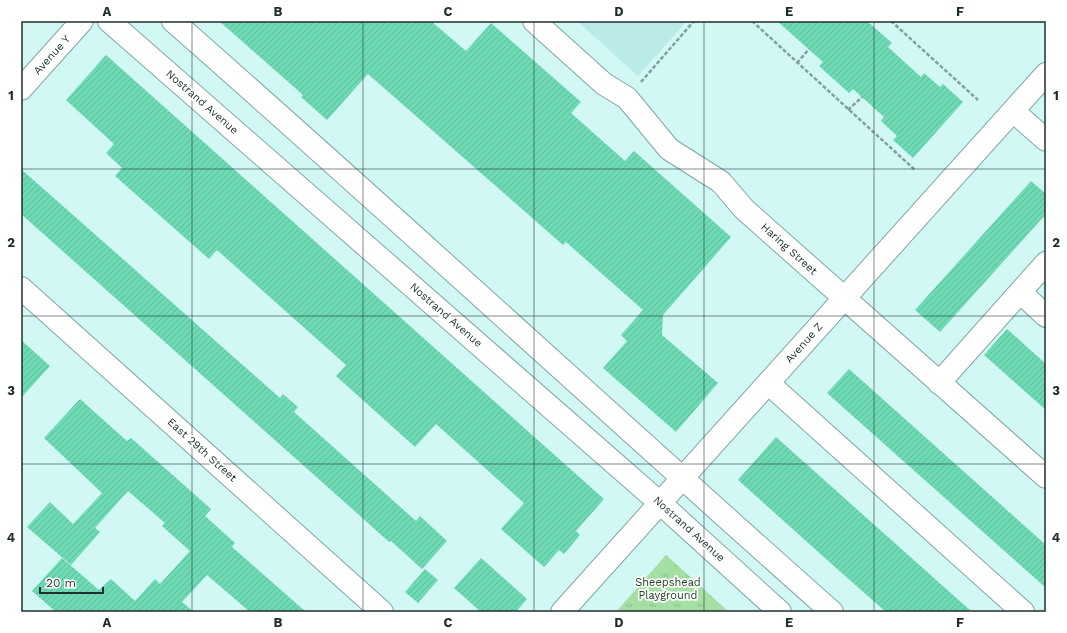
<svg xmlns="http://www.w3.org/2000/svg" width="1067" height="633" font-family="'Work Sans',sans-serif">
	<defs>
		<pattern id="grass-tufts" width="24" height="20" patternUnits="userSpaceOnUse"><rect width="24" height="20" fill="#a4dfa3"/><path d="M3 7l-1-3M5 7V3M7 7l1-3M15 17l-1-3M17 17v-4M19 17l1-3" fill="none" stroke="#8dc08d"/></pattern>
		<pattern id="building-hatch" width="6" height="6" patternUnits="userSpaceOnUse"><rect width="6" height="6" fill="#6edab4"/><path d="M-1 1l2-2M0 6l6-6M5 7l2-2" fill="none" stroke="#5fbb9b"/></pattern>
	</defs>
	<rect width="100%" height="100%" fill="#d1f8f5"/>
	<path fill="#bbebe8" d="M577,21h110l-49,55z"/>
	<path fill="url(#grass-tufts)" d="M666,555l63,57h-113z"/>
	<path fill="url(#building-hatch)" d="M219,21h212l35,30 25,-28 90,79 -10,11 54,48 9,-10 97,86 -68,78 -1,20 56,48 -42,49 -73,-64 24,-27 -6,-6 22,-25 -77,-68 -3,3 -195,-171 -41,46 -26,-23 2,-2z
		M777,21h90l25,22 -4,4 33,30 3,-4 16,14 3,-3 20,18 -50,56 -20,-18 4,-4 -16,-15 3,-4 -31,-28 -4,4 -30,-27 4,-4z
		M106,55l498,444 -28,32 4,4 -16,19 -5,-4 -15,17 -43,-38 23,-26 -88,-79 -21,23 -79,-71 10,-11 -129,-115 -8,9 -94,-83 7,-8 -16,-15 8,-9 -48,-44z
		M21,169l259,229 3,-4 15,13 -4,5 122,109 4,-5 27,25 -25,28 -31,-28 -2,1 -40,-36 -328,-292z
		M1031,181l15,13v20l-106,118 -25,-22z
		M1007,329l39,35v46l-62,-55z
		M21,340l29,26 -29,32z
		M849,369l197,176v43l-219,-195z
		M80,399l47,42 4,-3 80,71 -6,7 30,27 -3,4 74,65h-56l-43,-37 -25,27 12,10h-138l-24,-21 30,-33 37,32 12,-11 24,22 20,-22 5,5 30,-33 -28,-25 3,-3 -37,-32 -33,37 5,4 -29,33 -44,-38 23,-25 23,22 29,-31 -58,-55z
		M776,437l196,175h-86l-51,-45 -97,-87z
		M481,558l46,41 -11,13h-35l-27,-24z
		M425,569l13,11 -20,23 -13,-11z"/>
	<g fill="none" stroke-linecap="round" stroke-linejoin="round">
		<g stroke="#81a6a4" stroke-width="24">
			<path id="minor" d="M534,21l70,63 23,14 42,51 52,33 23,27 302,268
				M21,89l61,-68
				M1013,111l33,29
				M21,288l361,324
				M1020,292l26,24
				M768,383l255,229
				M939,383l107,-120
				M562,612l484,-538"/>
		</g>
		<g stroke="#81a6a4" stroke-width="24">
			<path id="major" d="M109,21l551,482 120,109
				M173,21c222,195 438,395 659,591"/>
		</g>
		<path stroke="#84a09e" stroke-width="2.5" stroke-dasharray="4 2" stroke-linecap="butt" d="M752,21l163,149
			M891,21l87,79
			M797,63l12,-14
			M641,82l53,-61
			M848,110l14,-13"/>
		<use href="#minor" stroke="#fff" stroke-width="22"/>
		<use href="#major" stroke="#fff" stroke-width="22"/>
	</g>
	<path fill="none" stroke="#1f2e2d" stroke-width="1" stroke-opacity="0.55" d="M192,21v591M363,21v591M534,21v591M704,21v591M874,21v591M21,169h1025M21,316h1025M21,464h1025"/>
	<g text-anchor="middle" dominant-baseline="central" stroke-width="3.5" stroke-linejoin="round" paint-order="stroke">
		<g font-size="11" fill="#1f2e2d" stroke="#fff">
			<text transform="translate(52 55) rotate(-48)">Avenue Y</text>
			<text transform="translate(202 102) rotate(41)">Nostrand Avenue</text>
			<text transform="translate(789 249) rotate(42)">Haring Street</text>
			<text transform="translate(446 315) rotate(41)">Nostrand Avenue</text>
			<text transform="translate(804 343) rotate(-48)">Avenue Z</text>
			<text transform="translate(202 450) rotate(42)">East 29th Street</text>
			<text transform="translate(689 529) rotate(42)">Nostrand Avenue</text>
		</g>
		<g font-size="11" fill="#18451a" stroke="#fff">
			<text x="668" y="582">Sheepshead<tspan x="668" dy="13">Playground</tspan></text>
		</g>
	</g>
	<rect width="1067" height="633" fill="none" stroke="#ffffff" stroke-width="44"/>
	<path d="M40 587v6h63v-6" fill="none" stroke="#1f2e2d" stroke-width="2"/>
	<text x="46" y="587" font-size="12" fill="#1f2e2d" stroke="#ffffff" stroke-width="3" paint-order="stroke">20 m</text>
	<rect x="22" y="22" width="1023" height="589" fill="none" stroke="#1f2e2d" stroke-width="1.5"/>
	<g font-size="13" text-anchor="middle" font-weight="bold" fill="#1f2e2d">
		<text x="107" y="16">A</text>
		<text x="278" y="16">B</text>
		<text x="448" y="16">C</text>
		<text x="619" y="16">D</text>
		<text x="789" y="16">E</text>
		<text x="960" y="16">F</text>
		<text x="11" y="100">1</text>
		<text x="1056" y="100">1</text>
		<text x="11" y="247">2</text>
		<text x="1056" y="247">2</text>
		<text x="11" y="395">3</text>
		<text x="1056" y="395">3</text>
		<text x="11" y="542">4</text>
		<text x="1056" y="542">4</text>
		<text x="107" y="627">A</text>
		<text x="278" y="627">B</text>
		<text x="448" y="627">C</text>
		<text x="619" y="627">D</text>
		<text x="789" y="627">E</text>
		<text x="960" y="627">F</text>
	</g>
</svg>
